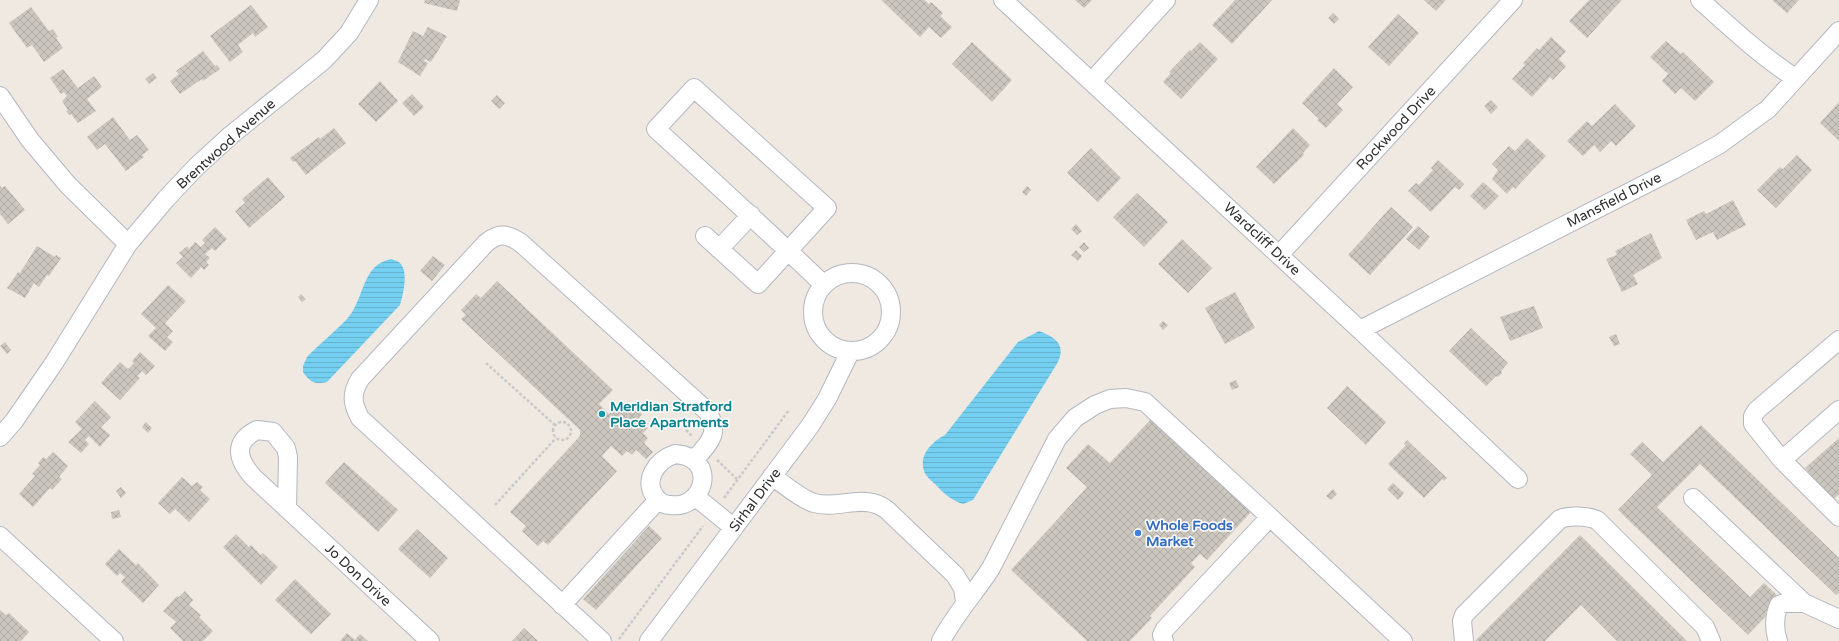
<svg xmlns="http://www.w3.org/2000/svg" width="1839" height="641" font-family="'Varela Round',sans-serif">
	<defs>
		<pattern id="water-rules" width="6" height="5" patternUnits="userSpaceOnUse"><rect width="6" height="5" fill="#75cff0"/><path d="M0 2.5h6" fill="none" stroke="#66b2ce"/></pattern>
		<pattern id="building-cross-hatch" width="8" height="8" patternUnits="userSpaceOnUse"><rect width="8" height="8" fill="#cbc7bf"/><path d="M0 0l8 8M0 8l8-8" fill="none" stroke="#afaba4"/></pattern>
	</defs>
	<rect width="100%" height="100%" fill="#efe9e1"/>
	<path fill="url(#water-rules)" d="M391,259c3,1 7,2 9,4 9,9 3,31 0,42l-73,77c-12,3 -17,0 -24,-10v-6l4,-9c12,-13 28,-25 40,-38 18,-20 14,-54 44,-60z
		M1039,331c16,6 27,13 19,31l-85,138 -10,4c-10,-3 -19,-10 -26,-18 -3,-3 -8,-7 -11,-11 -10,-17 5,-33 19,-40l73,-93z"/>
	<path fill="url(#building-cross-hatch)" d="M425,0h35l-3,11 -33,-8z
		M881,0h43l5,4 2,-2 12,11 -3,3 12,11 -11,11 -12,-11 -9,10z
		M1075,0h17l-8,8z
		M1235,0h37l-40,44 -20,-19z
		M1424,0h22l-10,11z
		M1589,0h33l-35,38 -18,-17z
		M1772,0h27l-12,13z
		M251,5l17,22 -13,10 -2,-4 -15,12 5,7 -13,10 -20,-26z
		M31,7l18,24 4,-2 5,8 -2,1 7,10 -19,14 -12,-17 -5,3 -18,-25z
		M1333,13l6,6 -5,5 -6,-6z
		M1398,14l21,19 -30,33 -21,-19z
		M428,27l19,9 -16,26 -6,-3 -1,2 4,2 -8,13 -22,-14 15,-31 10,5z
		M1551,37l15,14 -7,8 7,7 -13,14 -3,-3 -18,20 -20,-18 13,-14 -2,-2 14,-15 2,2z
		M1666,41l15,13 2,-2 31,30 -19,19 -14,-13 -6,6 -13,-13 6,-7 -18,-17z
		M972,42l40,38 -20,22 -40,-38z
		M1200,42l18,17 -37,40 -18,-17 8,-9 -2,-1 21,-22 1,1z
		M203,51l12,15 2,-1 3,4 -17,12 -1,-2 -22,15 -10,-13 9,-7 -3,-3z
		M1334,68l19,19 -16,17 6,6 -17,18 -9,-8 2,-1 -17,-16z
		M63,69l15,19 16,-12 8,11 -15,12 9,12 -18,12 -7,-9 -2,1 -3,-4 2,-1 -6,-9 5,-5 -3,-4 -3,2 -11,-16z
		M153,73l4,5 -8,6 -4,-5z
		M380,81l18,20 -22,21 -18,-18z
		M412,94l12,13 -10,9 -12,-13z
		M497,95l8,8 -6,6 -8,-8z
		M1491,100l7,7 -7,7 -7,-8z
		M1839,102v39l-19,-18z
		M1615,104l21,22 -20,20 -5,-5 -11,11 -6,-7 -11,11 -16,-15 20,-20 5,5z
		M113,117l17,23 7,-5 12,15 -7,5 2,2 -18,14 -21,-27 -8,6 -10,-13z
		M334,128l12,15 -40,32 -11,-14 -2,1 -3,-4 29,-21 1,2z
		M1293,128l17,17 -7,8 1,2 -30,29 -18,-17z
		M1527,138l19,18 -31,33 -2,-2 -6,7 -15,-15 6,-9 -6,-6 17,-18 6,5z
		M1091,148l30,30 -23,24 -31,-29z
		M1797,155l15,15 -36,38 -19,-18 23,-23 3,2z
		M1438,160l26,24 -5,6 -4,-3 -24,25 -23,-21 8,-8 3,2 14,-15 -2,-2z
		M268,177l17,20 -36,31 -14,-17 10,-8 -3,-4z
		M1483,182l16,14 -14,14 -15,-14z
		M0,185l2,3 3,-2 20,24 -17,14 -8,-10z
		M1027,186l4,4 -5,6 -4,-4z
		M1137,193l31,29 -24,25 -31,-30z
		M1733,200l13,25 -29,15 -4,-8 -17,8 -10,-20 18,-9 2,3z
		M1391,207l22,20 -43,48 -22,-20z
		M1076,224l6,7 -5,4 -6,-6z
		M1418,226l12,11 -11,13 -13,-11z
		M215,227l12,12 -12,12 -3,-3 -7,6 5,4 -4,4 3,3 -5,5 -3,-3 -10,11 -15,-15 7,-6 -4,-4 8,-7 2,3 6,-7 6,5 4,-4 -3,-3z
		M1651,233l11,25 -29,17 5,9 -16,8 -16,-33 11,-4 -2,-4z
		M1182,239l30,29 -24,25 -30,-29z
		M1084,242l5,6 -5,4 -5,-5z
		M37,246l18,11 1,-2 5,3 -12,18 -2,-1 -8,12 -5,-4 -9,15 -18,-10 11,-16 2,1z
		M1076,250l6,6 -4,5 -7,-6z
		M433,256l12,9 -13,16 -12,-10z
		M497,281l116,109 -14,14 10,10 11,-12 10,9 5,-4 7,7 -4,5 10,9 -5,5 5,5 -4,5 9,9 -7,7 -10,-9 -4,5 -5,-4 -5,5 -11,-10 -9,10 15,15 -69,74 -5,-4 -5,5 -16,-15 4,-5 -16,-14 70,-76v-6l-119,-111 5,-4 -5,-5 15,-16 5,4z
		M168,285l18,16 -21,22 8,8 -6,6 6,5 -8,9 -17,-15 8,-8 -15,-14z
		M1235,292l20,36 -30,16 -20,-36z
		M301,294l5,5 -4,3 -4,-5z
		M1534,306l9,22 -33,13 -10,-24z
		M1163,321l5,4 -5,5 -4,-5z
		M1471,328l37,35 -7,8 1,2 -4,4 -2,-1 -10,10 -37,-35z
		M1616,334l4,10 -6,2 -5,-9z
		M5,342l6,8 -4,4 -7,-8z
		M140,352l15,14 -9,9 -4,-4 -5,5 3,2 -20,22 -19,-17 19,-21 8,7 6,-6 -2,-2z
		M1236,380l3,7 -7,3 -3,-7z
		M1347,386l39,36 -20,23 -39,-37z
		M95,401l16,16 -10,10 9,8 -10,12 -11,-11 -4,4 4,4 -8,9 -13,-11 14,-13 -7,-7z
		M1151,419l98,90 -1,1 2,3 -43,47 -7,-6 -9,9 4,4 -45,49 2,2 -22,23h-43l-76,-71 76,-83 -21,-19 22,-24 22,19z
		M146,422l6,6 -4,5 -6,-6z
		M1701,425l138,133v35l-3,2 -136,-131 -43,43 93,90 14,-14 16,15 -15,15 2,2 -19,20 -130,-125 34,-35 -22,-21 12,-12 21,20z
		M1839,438v56l-6,6 -28,-32z
		M1407,440l40,38 -3,3 -2,-2 -18,19 -36,-34 18,-19 -2,-1z
		M53,452l15,14 -9,11 3,2 -10,11 -2,-2 -17,19 -14,-13 16,-18 -3,-2 8,-9 -2,-2 5,-6 3,2z
		M344,462l54,48 -20,22 -53,-49z
		M182,477l10,9 5,-4 6,5 -3,3 10,9 -21,23 -14,-13 -5,5 -12,-11z
		M1393,483l11,10 -6,7 -11,-11z
		M121,487l5,6 -5,5 -5,-7z
		M1333,489l4,5 -6,6 -5,-4z
		M119,510l2,7 -9,2 -1,-7z
		M649,526l13,12 -66,72 -13,-11z
		M417,529l31,29 -18,20 -32,-29z
		M236,534l13,13 2,-2 10,10 2,-2 15,14 -17,18 -38,-38z
		M1580,535l107,106h-70l-36,-36 -36,36h-70z
		M119,549l17,16 2,-2 21,22 -16,18 -22,-21 4,-5 -5,-4 -3,3 -12,-12z
		M295,579l36,35 -20,20 -36,-34z
		M185,591l8,9 -4,5 12,10 -2,2 14,14 -10,10h-20l-13,-13 6,-6 -13,-11 14,-15 2,1z
		M0,610l6,5 3,-2 20,19 -8,9h-21z
		M524,628l14,13h-26z
		M347,633l8,7 5,-6 8,7h-28z"/>
	<g fill="none" stroke-linecap="round" stroke-linejoin="round">
		<g stroke="#b4b7c1" stroke-width="20">
			<path id="minor" d="M1003,0l357,330 158,149
				M1700,0c31,28 60,55 95,78
				M1092,81l74,-81
				M0,96l30,44 38,45 60,59
				M705,236l53,48 69,-76 -133,-120 -38,41c57,52 113,103 168,156
				M719,249l32,-34
				M1279,255l234,-255
				M813 312a39 39 0 1 1 78 0a39 39 0 1 1-78 0Z
				M1360,330l313,-160 47,-26 48,-35 71,-78
				M1839,410l-57,50 57,57
				M0,437l14,-16 40,-58 74,-119 38,-45 30,-32 35,-32 93,-75 25,-27 20,-33
				M675,454c44,3 30,56 -5,51 -4,0 -10,-2 -13,-6 -16,-18 0,-39 18,-45z
				M1782,460l-29,-36v-8l4,-6 82,-70
				M772,476c13,9 27,22 42,27 21,6 43,-6 62,1 4,1 8,4 11,6l68,65 8,13 2,14
				M696,497l38,31
				M1693,498l111,105 35,16
				M287,509l1,-52 -2,-9 -13,-16 -16,-2c-24,12 -20,29 -4,47l177,164
				M0,536l114,105
				M562,605l96,-105
				M602,641l-242,-223c-8,-15 -9,-24 0,-39l126,-136c13,-11 22,-9 35,0l186,168c14,22 2,32 -12,48
				M649,641l161,-215 17,-27 23,-47
				M941,641c14,-27 34,-48 50,-73l66,-129 18,-21 20,-13 15,-6 16,-1 19,4 125,115
				M1164,641l-2,-6 3,-6 105,-112 133,124
				M1464,641l-2,-20 2,-6 96,-96c10,-4 27,-3 37,1l108,107 6,14
				M1778,641c-4,-11 -4,-25 1,-36l6,-2h19"/>
		</g>
		<path stroke="#c9c9c9" stroke-width="2.5" stroke-dasharray="3 2" stroke-linecap="butt" d="M486,363l70,63
			M553 431a9 9 0 1 1 18 0a9 9 0 1 1-18 0Z
			M686,430l6,6
			M717,460l20,19
			M724,498l65,-88
			M495,505l61,-67
			M619,639l84,-113"/>
		<use href="#minor" stroke="#fff" stroke-width="18"/>
	</g>
	<circle fill="#0f9aa8" stroke="#fff" stroke-width="1.5" cx="602" cy="414" r="4"/>
	<circle fill="#3f7fe0" stroke="#fff" stroke-width="1.5" cx="1138" cy="533" r="4"/>
	<g text-anchor="middle" dominant-baseline="central" stroke-width="3" stroke-linejoin="round" paint-order="stroke">
		<g font-size="14" fill="#2e2e2e" stroke="#fff">
			<text transform="translate(1396 128) rotate(-47)">Rockwood Drive</text>
			<text transform="translate(226 144) rotate(-42)">Brentwood Avenue</text>
			<text transform="translate(1614 200) rotate(-27)">Mansfield Drive</text>
			<text transform="translate(1262 239) rotate(43)">Wardcliff Drive</text>
			<text transform="translate(755 500) rotate(-53)">Sirhal Drive</text>
			<text transform="translate(358 575) rotate(43)">Jo Don Drive</text>
		</g>
		<g font-size="14" font-weight="bold" fill="#0d838f" stroke="#fff" text-anchor="start">
			<text x="610" y="406">Meridian Stratford<tspan x="610" dy="16">Place Apartments</tspan></text>
		</g>
		<g font-size="14" font-weight="bold" fill="#366cbe" stroke="#fff" text-anchor="start">
			<text x="1146" y="525">Whole Foods<tspan x="1146" dy="16">Market</tspan></text>
		</g>
	</g>
</svg>
